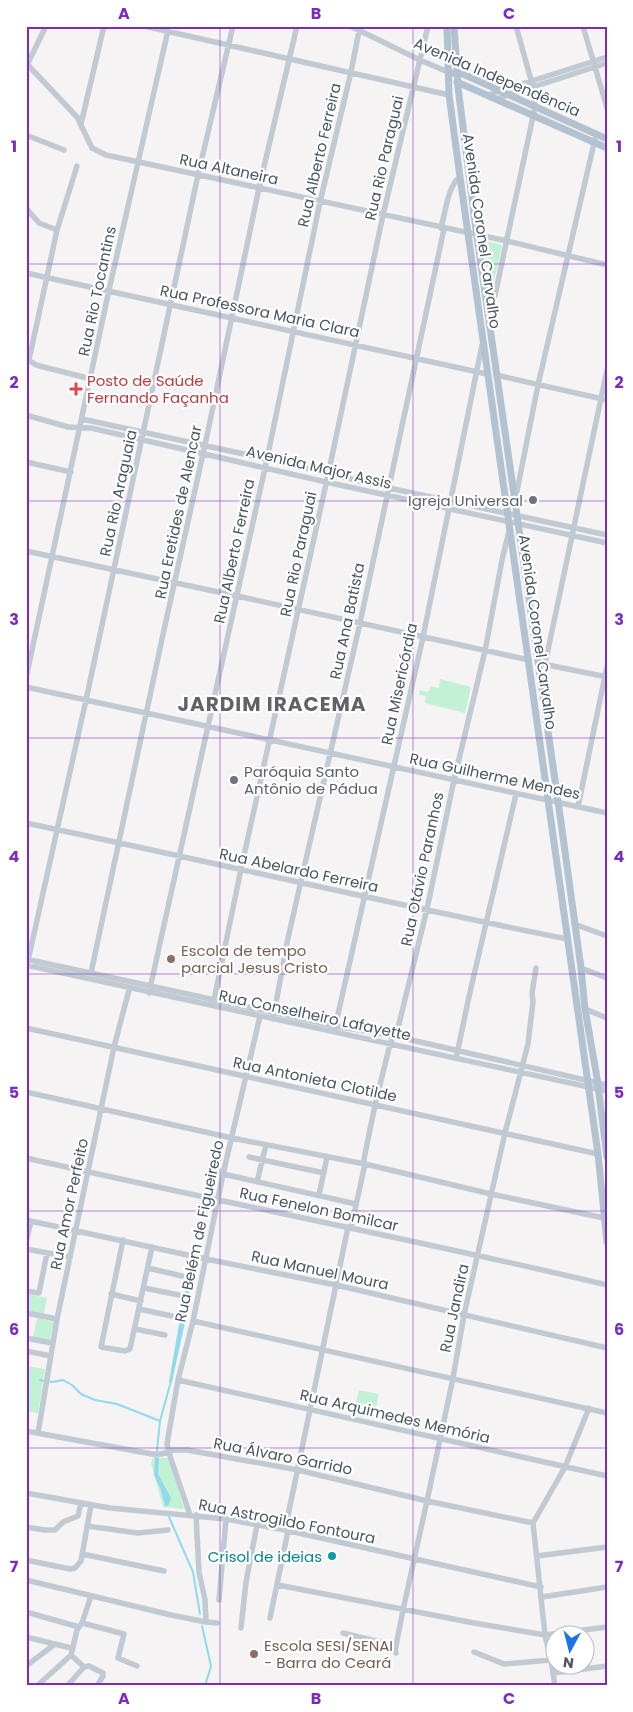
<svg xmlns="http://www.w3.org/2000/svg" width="633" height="1712" font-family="Poppins,sans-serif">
	<rect width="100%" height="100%" fill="#f5f3f3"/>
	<path fill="#c3f1d5" d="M483,241l17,3 2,2 -11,48z
		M440,679l31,8 -6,26 -40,-10 1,-7 -7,-1 1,-5 7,2 3,-2v-4l9,2z
		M27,1294l20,4 -3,16 -18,-3z
		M37,1318l17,4 -4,18 -17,-3z
		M26,1353h3l-2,13 18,3 -7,44 -12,-2z
		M359,1390l20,4 -6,25 -20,-4z
		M153,1457l16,1 15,51 -21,-2 -12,-44z"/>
	<path fill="#90daee" d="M190,1261l4,1 -9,60 -13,60h-3z
		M155,1458h4l-1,16 13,24 -3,8h-3l-4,-16 -7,-15z"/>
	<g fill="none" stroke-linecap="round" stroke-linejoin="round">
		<path stroke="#90daee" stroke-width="2" d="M40,1380l12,2 11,-2 9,5 9,9 14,6 22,4 43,17
			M156,1460l4,-39 11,-40
			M169,1517l24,55 7,42
			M202,1626l9,40 -6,20"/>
		<path stroke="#c1cad2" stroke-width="5.5" d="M144,26l305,69
			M350,26l70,34 28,12
			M583,26l24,82
			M26,63l51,54 15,31 14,7 401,86 100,24
			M26,67l20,-41
			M488,95l119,-38
			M496,99l111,-36
			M81,124l23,-98
			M26,135l38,15
			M26,208l13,15 18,7
			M441,228c4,-14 7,-43 19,-51
			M26,273l461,101
			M490,319l45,-212 -2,-20 -17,-61
			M27,359l9,6 55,14
			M29,360l28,-130 20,-64
			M496,375l111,25
			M26,415l42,12 23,1 235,54 281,61
			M82,419l185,40 122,29 218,47
			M26,462l45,10
			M516,496l22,-111 57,-246
			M26,551l211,45 292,64
			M543,664l64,13
			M545,664l62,-294
			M26,678l83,-388 60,-264
			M26,687l581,126
			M578,807l29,-141
			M26,823c181,38 360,80 541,116
			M574,924l33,12
			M26,959l309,67 59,10 213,49
			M26,965l581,126
			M27,965l59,-265 112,-525 35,-149
			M581,968l26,10
			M91,973l71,-334 43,-194 54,-257 38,-162
			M149,993l118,-534 53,-257 31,-130 9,-46
			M214,1000l27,-131 87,-394 55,-260 45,-189
			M585,1009l22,9
			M273,1019l15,-81 72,-315 84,-394
			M26,1028l572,126
			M334,1032l89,-395 59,-292
			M457,1054l11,-53 48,-207
			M26,1092l206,46 133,26 126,30 113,24
			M249,1157l75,16
			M26,1158c193,44 388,81 581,127
			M363,1164l12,-59 15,-61 9,-20 28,-115 27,-129 31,-129 17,-91 7,-29
			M223,1174l133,30
			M257,1182l9,-37
			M319,1195l8,-38
			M26,1220l180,39 130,26 271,63
			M351,1228l14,-64
			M123,1240l-22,107 24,4 5,-2 22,-102
			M26,1242l5,-21
			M26,1249l44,8
			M148,1268l34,8
			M144,1288l35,7
			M26,1291l13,2 8,-40
			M111,1294l30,7
			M139,1309l33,7
			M26,1313l31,6
			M193,1321l414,92
			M135,1329l30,6
			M26,1338l26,5
			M26,1351l25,5
			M178,1380l429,96
			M26,1431l126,23h9l13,-4h13l111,20 129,31 106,22
			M38,1433l19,-114 57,-272 16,-61
			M26,1493l84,15 116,11 59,11 256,57
			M190,1515l-19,-56 -4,-15 1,-6 10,-58 15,-59 30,-147 37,-158
			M196,1515l3,57 6,28 1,22
			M87,1526l51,7 30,-3
			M26,1527l19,3h10l8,-8 15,-6 3,-13
			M285,1530l63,-303
			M82,1554l82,17
			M537,1556l70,-9
			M26,1560l44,9 5,-1 6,-7 10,-56
			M26,1580l145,35 35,7 11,1
			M278,1585l196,38 71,12 62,-8
			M91,1596l-9,27 -5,7 -6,25 13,12 5,-1 14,7v3l-6,10
			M542,1597l65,-10
			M219,1600l7,-81
			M26,1612l53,15
			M270,1618l18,-87
			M82,1623l42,11 -6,24 19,8
			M241,1628l5,-46 11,-57
			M343,1633l53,13
			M26,1637l45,11
			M474,1652l30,12 47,-4
			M396,1653l-1,-2 8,-41 24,-109 26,-123 11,-63 41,-182 23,-89 5,-42 -1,-9 4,-25
			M26,1666l29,-22
			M553,1673l54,-7
			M37,1686l34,-31
			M67,1686l17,-19
			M555,1686l-4,-26 -6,-25 -12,-112 32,-56 24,-59"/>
		<path stroke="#b3c2d1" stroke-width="7" d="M447,26l2,69 11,82 138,977 9,88
			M454,26l4,61 18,143 83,578 22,160 4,41 12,69 10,79
			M453,73l10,1 144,65
			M457,82l150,66"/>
	</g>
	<path fill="none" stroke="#7b2cbf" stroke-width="1" stroke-opacity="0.55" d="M220,26v1660M413,26v1660M26,264h581M26,501h581M26,738h581M26,974h581M26,1211h581M26,1448h581"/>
	<path fill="#e0444e" stroke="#fff" stroke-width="2" d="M73.5 381.5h5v5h5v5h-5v5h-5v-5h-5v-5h5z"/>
	<g fill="#6b7280" stroke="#fff" stroke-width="2">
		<circle cx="533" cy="500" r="5"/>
		<circle cx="234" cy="780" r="5"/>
	</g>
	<g fill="#8d6e63" stroke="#fff" stroke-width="2">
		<circle cx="171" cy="959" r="5"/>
		<circle cx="254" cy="1654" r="5"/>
	</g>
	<circle fill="#0f9aa8" stroke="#fff" stroke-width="2" cx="332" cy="1556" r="5"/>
	<g text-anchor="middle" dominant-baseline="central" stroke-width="4.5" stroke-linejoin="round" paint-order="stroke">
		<g font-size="15" fill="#4a5661" stroke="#fff">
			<text transform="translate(497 77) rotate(23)">Avenida Independência</text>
			<text transform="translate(319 155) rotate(-77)">Rua Alberto Ferreira</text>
			<text transform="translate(384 158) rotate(-77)">Rua Rio Paraguai</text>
			<text transform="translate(229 169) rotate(12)">Rua Altaneira</text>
			<text transform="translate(482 231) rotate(82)">Avenida Coronel Carvalho</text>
			<text transform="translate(97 291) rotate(-78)">Rua Rio Tocantins</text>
			<text transform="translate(260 311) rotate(12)">Rua Professora Maria Clara</text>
			<text transform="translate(319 467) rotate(13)">Avenida Major Assis</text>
			<text transform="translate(118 493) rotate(-78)">Rua Rio Araguaia</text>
			<text transform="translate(178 512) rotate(-78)">Rua Eretides de Alencar</text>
			<text transform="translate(234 551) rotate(-78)">Rua Alberto Ferreira</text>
			<text transform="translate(298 554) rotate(-78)">Rua Rio Paraguai</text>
			<text transform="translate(347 621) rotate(-78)">Rua Ana Batista</text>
			<text transform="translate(538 632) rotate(82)">Avenida Coronel Carvalho</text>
			<text transform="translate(399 684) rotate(-78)">Rua Misericórdia</text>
			<text transform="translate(495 776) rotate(12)">Rua Guilherme Mendes</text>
			<text transform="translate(422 869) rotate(-78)">Rua Otávio Paranhos</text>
			<text transform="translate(299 870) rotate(12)">Rua Abelardo Ferreira</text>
			<text transform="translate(315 1015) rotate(12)">Rua Conselheiro Lafayette</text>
			<text transform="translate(315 1079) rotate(12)">Rua Antonieta Clotilde</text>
			<text transform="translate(69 1204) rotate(-78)">Rua Amor Perfeito</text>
			<text transform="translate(319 1209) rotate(12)">Rua Fenelon Bomilcar</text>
			<text transform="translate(199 1231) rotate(-78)">Rua Belém de Figueiredo</text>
			<text transform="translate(320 1270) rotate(12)">Rua Manuel Moura</text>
			<text transform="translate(454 1308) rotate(-78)">Rua Jandira</text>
			<text transform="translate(395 1416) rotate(13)">Rua Arquimedes Memória</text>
			<text transform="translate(283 1456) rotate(11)">Rua Álvaro Garrido</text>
			<text transform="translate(287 1521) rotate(11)">Rua Astrogildo Fontoura</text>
		</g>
		<g font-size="15" fill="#be3a42" stroke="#fff" text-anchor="start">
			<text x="87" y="380">Posto de Saúde<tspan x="87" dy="17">Fernando Façanha</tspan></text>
		</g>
		<g font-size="15" fill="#5b616d" stroke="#fff" text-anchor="end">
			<text x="523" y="500">Igreja Universal</text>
			<text x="244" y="771" text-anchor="start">Paróquia Santo<tspan x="244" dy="17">Antônio de Pádua</tspan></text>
		</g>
		<g font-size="15" fill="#785e54" stroke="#fff" text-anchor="start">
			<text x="181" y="950">Escola de tempo<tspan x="181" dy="17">parcial Jesus Cristo</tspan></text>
			<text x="264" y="1645">Escola SESI/SENAI<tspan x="264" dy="17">- Barra do Ceará</tspan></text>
		</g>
		<g font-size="15" fill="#0d838f" stroke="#fff" text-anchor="end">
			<text x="322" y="1556">Crisol de ideias</text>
		</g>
		<g font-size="20" font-weight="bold" letter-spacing="1" fill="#5f6368" stroke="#fff">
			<text x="272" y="704">JARDIM IRACEMA</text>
		</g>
	</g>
	<rect width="633" height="1712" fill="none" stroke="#ffffff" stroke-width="55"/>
	<g transform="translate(570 1650) rotate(187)"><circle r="24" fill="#ffffff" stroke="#b7bbc0"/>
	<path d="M0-4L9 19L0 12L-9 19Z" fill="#1a73e8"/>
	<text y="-8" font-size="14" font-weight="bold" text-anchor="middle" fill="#4a5661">N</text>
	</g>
	<rect x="28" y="28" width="578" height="1656" fill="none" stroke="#7b2cbf" stroke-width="2"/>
	<g font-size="16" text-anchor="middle" font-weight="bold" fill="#7b2cbf">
		<text x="124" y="19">A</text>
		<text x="316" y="19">B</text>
		<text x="509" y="19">C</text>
		<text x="14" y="152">1</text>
		<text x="619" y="152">1</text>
		<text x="14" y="388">2</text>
		<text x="619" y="388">2</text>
		<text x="14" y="625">3</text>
		<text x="619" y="625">3</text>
		<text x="14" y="862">4</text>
		<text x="619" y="862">4</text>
		<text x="14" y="1098">5</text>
		<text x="619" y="1098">5</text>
		<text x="14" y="1335">6</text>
		<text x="619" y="1335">6</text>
		<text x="14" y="1572">7</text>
		<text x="619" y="1572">7</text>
		<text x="124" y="1704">A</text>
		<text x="316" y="1704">B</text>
		<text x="509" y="1704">C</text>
	</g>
</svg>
